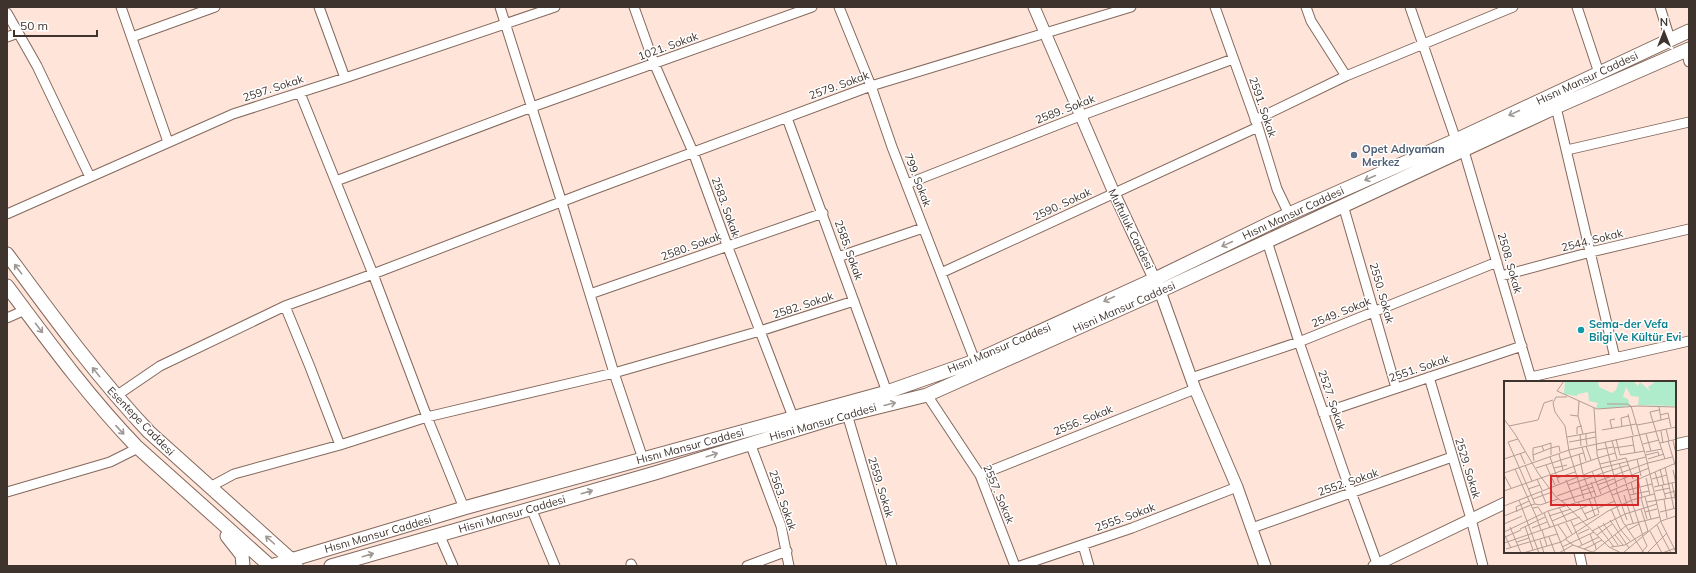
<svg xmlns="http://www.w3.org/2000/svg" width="1696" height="573" font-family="Mulish,sans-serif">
	<rect width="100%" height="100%" fill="#fee4d9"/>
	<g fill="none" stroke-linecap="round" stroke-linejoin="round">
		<g stroke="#84685c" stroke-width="11">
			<path id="minor" d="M121,7l47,135
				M319,7l26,71
				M500,7l62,196 52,170 29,86
				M634,7l20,56 39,89 34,93 66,172
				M839,7l32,79 21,61 83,214
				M1215,7l43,120 19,62 12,25
				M1306,7l5,14 35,55
				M1410,7l46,133
				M1577,7l22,66
				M1660,7l10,32
				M7,13l30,53 53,111
				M7,37l11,-4
				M132,37l83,-30
				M1686,50l3,12
				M300,93l73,181 54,143 37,91
				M1556,107l59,251
				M787,118l100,274
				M1255,120l91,-44 167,-69
				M1567,150l122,-28
				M1464,151l68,231
				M336,181l196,-74 280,-100
				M907,184l173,-68 153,-57
				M1343,205l53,183
				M7,214l226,-100 112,-36 210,-71
				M1267,241l32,101 44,128 35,96
				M838,257l85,-29
				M941,273l317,-146
				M1501,276l90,-24 98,-23
				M590,294l233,-81
				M285,306l25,61 30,78
				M7,318l18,-8
				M1429,377l42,142 12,47
				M1531,377l158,-36
				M1191,378l108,-36 198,-80
				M927,395l53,80 35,91
				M116,396l44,-30 125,-60 88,-32 219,-84 279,-104 260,-79
				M1323,413l199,-67
				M847,414l45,152
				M750,443l31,83 8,40
				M980,475l215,-86
				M210,487l24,-13 106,-29 87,-28 187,-44 146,-42 94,-30
				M7,492l103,-30 28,-14
				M531,508l24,58
				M1252,528l200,-71
				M439,534l14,32
				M1083,545l6,21
				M1579,552l3,14
				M631,564l1,2
				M747,566l40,-15
				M1020,566l112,-38 105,-41"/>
		</g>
		<g stroke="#84685c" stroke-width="13">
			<path id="tertiary" d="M1034,7l80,186 46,98 35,98 42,98 28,79
				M1675,445l14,-3
				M1374,566l131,-63"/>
		</g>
		<g stroke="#84685c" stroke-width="15">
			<path id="secondary" d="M7,254c45,61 90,123 142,178l147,132
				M7,286c41,55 81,110 129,160l134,120
				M227,536l15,19 1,11
				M271,566l193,-58 423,-116 88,-31 180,-82 134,-65 167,-74 233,-109
				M331,566l324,-93 179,-55 93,-23 233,-104 396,-184 133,-58"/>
		</g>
		<use href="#minor" stroke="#fff" stroke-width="9"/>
		<use href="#tertiary" stroke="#fff" stroke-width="11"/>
		<use href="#secondary" stroke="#fff" stroke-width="13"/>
	</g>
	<defs><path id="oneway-shaft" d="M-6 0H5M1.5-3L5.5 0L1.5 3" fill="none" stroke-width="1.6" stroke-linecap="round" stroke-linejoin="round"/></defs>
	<g stroke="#9f9996">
		<use href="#oneway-shaft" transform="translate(1514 113) rotate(155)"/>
		<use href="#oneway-shaft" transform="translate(1370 178) rotate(156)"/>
		<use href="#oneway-shaft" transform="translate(1227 244) rotate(155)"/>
		<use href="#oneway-shaft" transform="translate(18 269) rotate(-127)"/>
		<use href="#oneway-shaft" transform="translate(1109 299) rotate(155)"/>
		<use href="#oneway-shaft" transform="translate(39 328) rotate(53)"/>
		<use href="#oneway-shaft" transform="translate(96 372) rotate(-129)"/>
		<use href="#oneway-shaft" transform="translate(890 404) rotate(-14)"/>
		<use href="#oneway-shaft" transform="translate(120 430) rotate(47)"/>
		<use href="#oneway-shaft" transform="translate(712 455) rotate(-18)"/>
		<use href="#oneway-shaft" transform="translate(587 492) rotate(-16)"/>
		<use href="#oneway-shaft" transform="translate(270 540) rotate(-138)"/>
		<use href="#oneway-shaft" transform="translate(368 555) rotate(-16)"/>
	</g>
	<circle fill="#5c6f8a" stroke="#fff" stroke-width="1.5" cx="1354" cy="155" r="4"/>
	<circle fill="#0f9aa8" stroke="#fff" stroke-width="1.5" cx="1581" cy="330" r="4"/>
	<g text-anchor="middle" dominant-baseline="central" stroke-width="3" stroke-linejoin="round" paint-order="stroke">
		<g font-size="11" fill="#3f332e" stroke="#fff">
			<text transform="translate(668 46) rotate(-20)">1021. Sokak</text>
			<text transform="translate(1587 78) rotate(-25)">Hısnı Mansur Caddesi</text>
			<text transform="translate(839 85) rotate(-20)">2579. Sokak</text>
			<text transform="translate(273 88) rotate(-18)">2597. Sokak</text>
			<text transform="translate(1263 107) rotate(71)">2591. Sokak</text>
			<text transform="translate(1065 109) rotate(-21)">2589. Sokak</text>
			<text transform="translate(918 180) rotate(69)">799. Sokak</text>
			<text transform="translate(1062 204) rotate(-25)">2590. Sokak</text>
			<text transform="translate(726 207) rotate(70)">2583. Sokak</text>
			<text transform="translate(1293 213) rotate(-25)">Hısnı Mansur Caddesi</text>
			<text transform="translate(1131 229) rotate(64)">Muftuluk Caddesi</text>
			<text transform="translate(1592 240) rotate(-14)">2544. Sokak</text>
			<text transform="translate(691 246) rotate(-20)">2580. Sokak</text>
			<text transform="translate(849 250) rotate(70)">2585. Sokak</text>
			<text transform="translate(1510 263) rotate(74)">2508. Sokak</text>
			<text transform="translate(1382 293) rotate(74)">2550. Sokak</text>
			<text transform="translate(803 305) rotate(-18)">2582. Sokak</text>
			<text transform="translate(1124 307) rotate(-24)">Hisni Mansur Caddesi</text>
			<text transform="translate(1341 312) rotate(-22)">2549. Sokak</text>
			<text transform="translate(999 348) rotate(-23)">Hısnı Mansur Caddesi</text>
			<text transform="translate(1419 368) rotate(-19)">2551. Sokak</text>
			<text transform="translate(1332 400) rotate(71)">2527. Sokak</text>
			<text transform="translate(1083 420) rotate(-22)">2556. Sokak</text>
			<text transform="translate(141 421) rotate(46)">Esentepe Caddesi</text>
			<text transform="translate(823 422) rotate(-16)">Hisni Mansur Caddesi</text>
			<text transform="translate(690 446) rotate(-15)">Hısnı Mansur Caddesi</text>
			<text transform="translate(1468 468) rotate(73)">2529. Sokak</text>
			<text transform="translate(1348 482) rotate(-19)">2552. Sokak</text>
			<text transform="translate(881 487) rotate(73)">2559. Sokak</text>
			<text transform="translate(999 494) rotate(67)">2557. Sokak</text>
			<text transform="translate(783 500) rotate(71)">2563. Sokak</text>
			<text transform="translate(512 514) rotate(-16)">Hisni Mansur Caddesi</text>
			<text transform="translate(1125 517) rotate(-20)">2555. Sokak</text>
			<text transform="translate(378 534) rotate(-16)">Hısnı Mansur Caddesi</text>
		</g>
		<g font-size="11" font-weight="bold" fill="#4e5e75" stroke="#fff" text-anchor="start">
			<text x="1362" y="149">Opet Adıyaman<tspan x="1362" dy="13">Merkez</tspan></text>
		</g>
		<g font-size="11" font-weight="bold" fill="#0d838f" stroke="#fff" text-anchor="start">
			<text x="1589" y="324">Sema-der Vefa<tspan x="1589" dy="13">Bilgi Ve Kültür Evi</tspan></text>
		</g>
	</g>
	<g transform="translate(1504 381)">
		<rect width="172" height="172" fill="#fee4d9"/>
		<path d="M61,0h33l1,6 13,6 4,-3 3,-9h14l5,5 2,-4 10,9 -2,-4 8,-6h18l2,3v22l-38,-1 1,-8 -8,-1 -5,-9 -3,10 5,2 2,7 -28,3 -6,-1 2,-5 -9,-2 -1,-9 -10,2 -1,2 -13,-2z" fill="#aeeccc"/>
		<path fill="none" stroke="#b29d95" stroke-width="1" d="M60,0l-7,10 40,18 41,-3 38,1M63,16h-11l-3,6 2,9 10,14 4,25 15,48M103,23h20l4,2M127,25l15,51 15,65 15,30M155,25l2,14M90,27l3,46 4,14 22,54 21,31M124,33l5,21M66,34l8,1 1,-15M156,34l8,-2 3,14M74,35l5,18M0,38l11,15M133,44l16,-3 -3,-10 9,-2M5,45l29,-6 6,-17 9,-3M118,46l-1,-9 8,-2M108,48l-2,-9 5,-1M162,48l3,12M98,49l34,-6M152,50l-3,-9 16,-4M157,50l2,12M152,51l9,27M11,53l23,39 18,24 11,8M73,53v-7l5,-1M76,53l1,12M142,53l5,17M128,55l3,17M63,56l28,-5M14,58l-10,3 11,25M112,58l4,16 25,-4M108,60l5,18M164,60l8,27M65,61l17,-3v-6M101,61l12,45M156,62l13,-3M139,63l16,-4M83,64l-1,-6 10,-2M38,65l9,-3v12M82,65l5,14M78,66l4,14M110,67l20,-3M93,69l16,-3M171,69l-2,-10 3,-1M142,71l16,-3M16,72l5,11M55,73l4,16M75,73l4,20M29,74v-7l9,-2 2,5M142,74l12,-3 1,4M46,76l9,26M94,77l17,-5M0,78l21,-7M133,78l4,17M144,78l16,-5M30,80l-1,-6 18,-7 8,-2 1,6M115,82l7,20M144,82l24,-6M96,83l26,-6 7,21M21,84l7,16M42,84l9,20M15,86l16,37 5,1 18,-6M161,86l9,42M32,87l47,-15M50,87l13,-3M156,88l4,16M169,89l3,14M88,90l9,23M151,91l4,14M0,92l65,-23 107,-23M99,92l25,-8M0,94l7,13M79,94l9,22M53,97l18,-6M142,97l4,17M33,98l5,11M134,98l4,18M148,98l15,-4M62,99l9,22M87,101l5,14M111,101l34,-14M127,101l3,12M168,102l4,20M122,103l17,52M64,104l35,-12M93,104l17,-6M158,104l4,14M150,106l22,-5M24,108l12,-4M112,108l11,31M95,109l17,-8M124,109l24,-6M0,110l94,-33M37,110l5,12M77,110l12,-4M151,110l15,-3M160,113l12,-3M108,114l16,-6M120,114l9,28M126,114l19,-4M53,115l91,-33M90,116l5,16M141,116l6,22M85,117l6,18M137,117l6,21M29,118l19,-7M160,118l3,19M15,119l20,53M57,120l34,-10M74,121l10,18M143,121l29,-5M31,123l-4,1 5,11M0,125l97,-38 45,-11M63,125l42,41 12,6M55,126l8,15M29,127l5,-1 4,6M107,128l9,20 10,12M137,128l7,22M44,130l17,42M13,131l-1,-5 13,-6M141,131l12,-3M156,131l16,-4M40,132l6,15M80,133l31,-13M0,135l27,-11 -16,-36M32,135l5,14M45,135l22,-7M106,139l19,28M48,140l39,-17M67,140l11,24M62,142l6,11M99,142l15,22M0,143l18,-8M54,144l9,13M153,144l5,11M21,145l8,24M70,145l25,-12M94,145l16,21M6,146l11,26M28,147l15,-6M16,148l25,-12M38,149l5,16M124,149l11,-6M88,150l33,-17 32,-10M146,150l12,22M0,151l44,-21 51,-15 77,-33M0,153l7,14M74,153l11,-5M86,153l4,10 8,-4M93,154l15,-11M111,154l8,10M158,155l9,17M1,156l16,-7M45,156l6,16M61,158l8,6 22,8M36,159l4,13M13,161l12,-4M0,162l76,-26M15,164l38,-11M58,166l32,-15M74,166l21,-10M107,166l14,-2 23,-14M2,168l13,-4M80,168l11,-5 1,5M19,172l38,-11 47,-31 24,-11 22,-6M55,172l14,-8M88,172l35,-28 33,-8M119,172l38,-32 15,-5M137,172l6,-7 -4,-9M143,172l20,-20M158,172l14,-5"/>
		<path fill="#d62828" fill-opacity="0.15" stroke="#d62828" stroke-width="2" d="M47,95h87v29h-87z"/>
		<rect width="172" height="172" fill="none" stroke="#3f332e" stroke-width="2"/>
	</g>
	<rect width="1696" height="573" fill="none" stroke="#3f332e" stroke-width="16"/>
	<g transform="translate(1664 32)" stroke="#ffffff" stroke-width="3" paint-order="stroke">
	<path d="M0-3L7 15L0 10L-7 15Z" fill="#3f332e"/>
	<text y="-6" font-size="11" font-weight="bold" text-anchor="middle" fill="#3f332e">N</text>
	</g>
	<path d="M14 30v6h83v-6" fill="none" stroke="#3f332e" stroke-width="2"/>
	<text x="20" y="30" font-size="12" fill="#3f332e" stroke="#ffffff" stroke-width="3" paint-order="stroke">50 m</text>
</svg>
